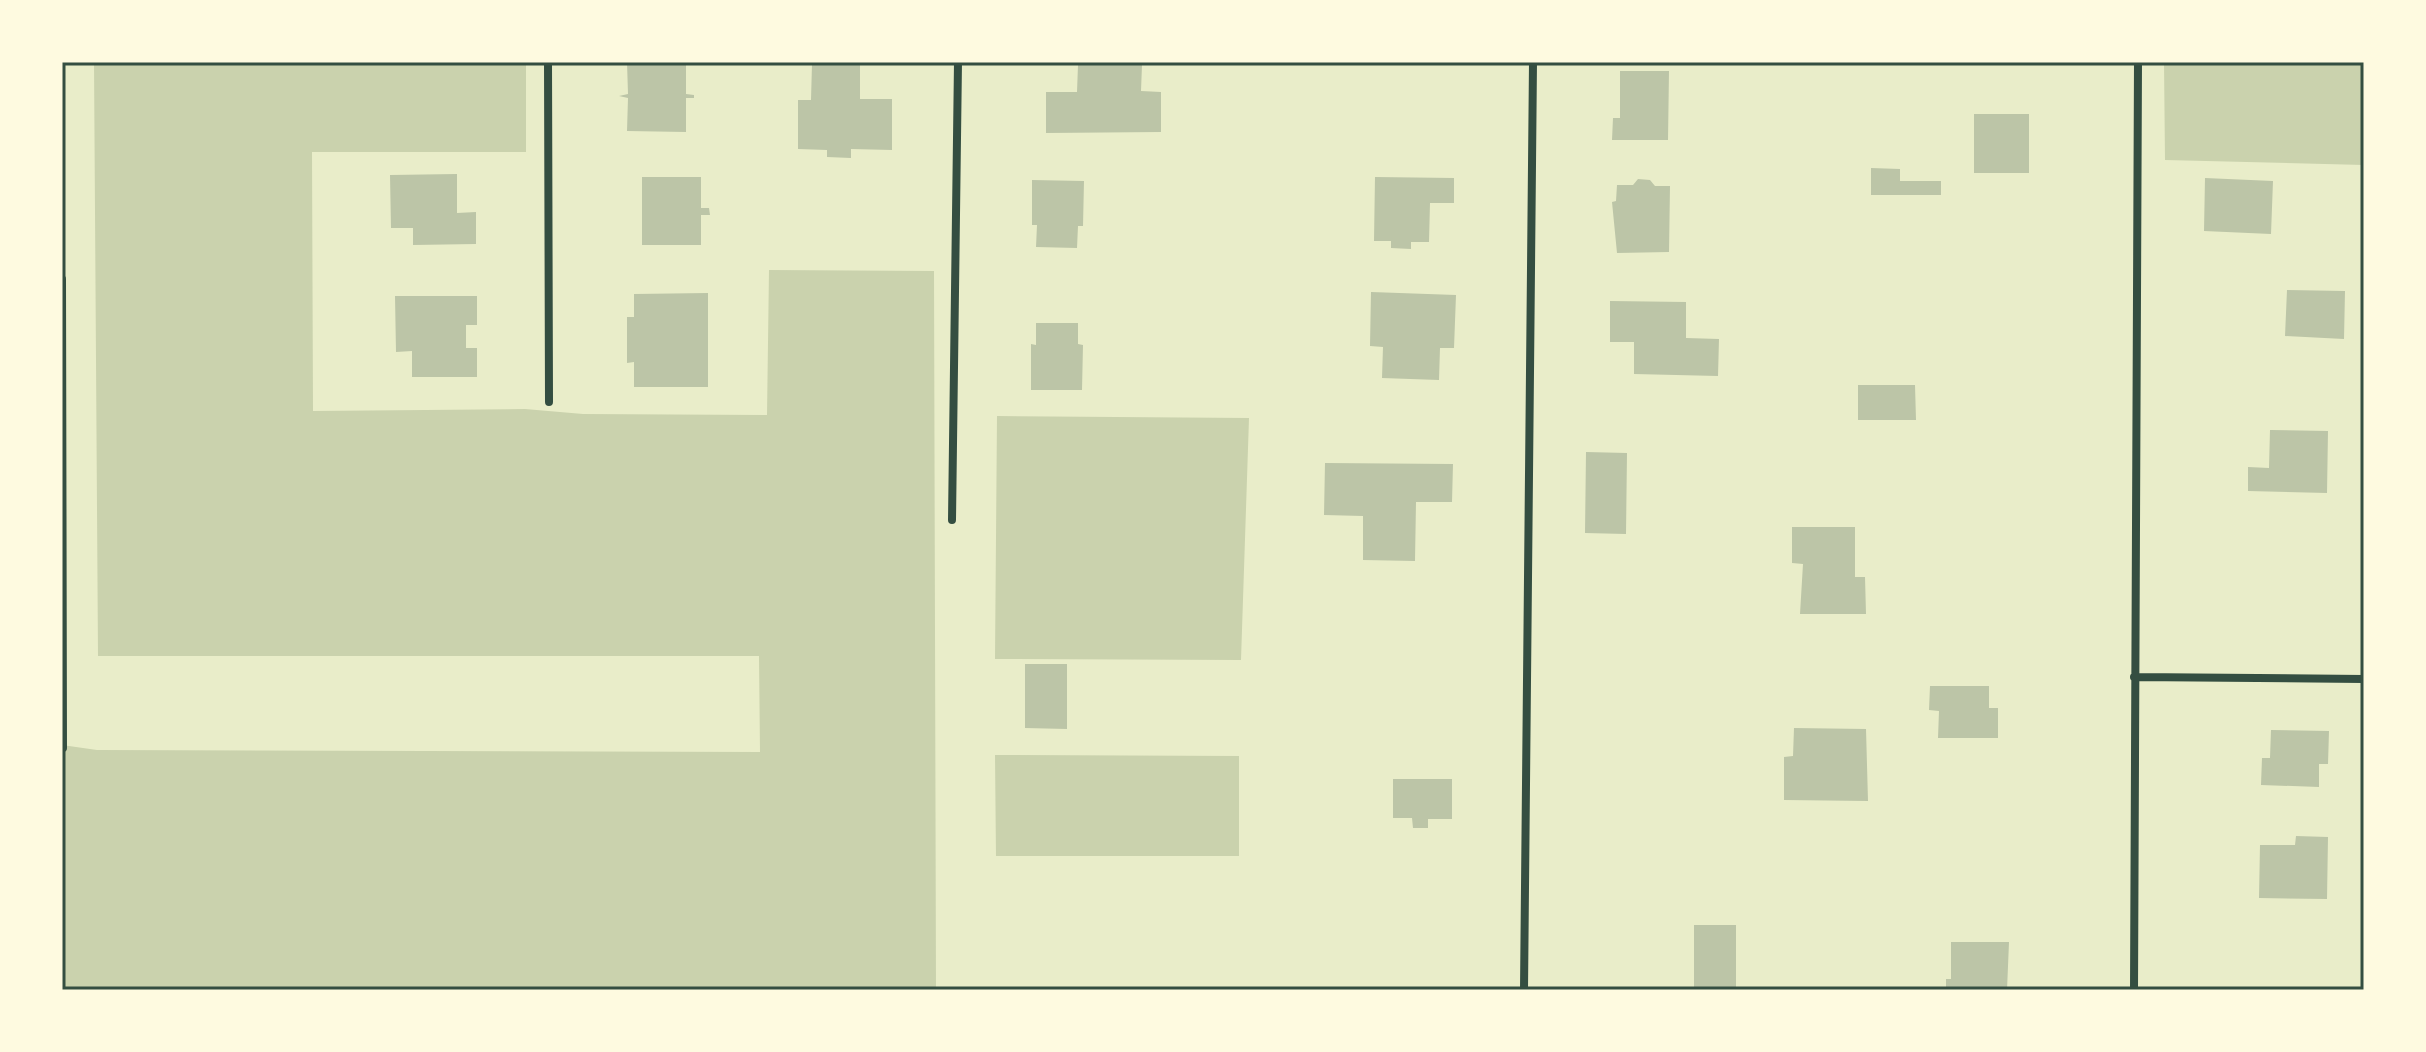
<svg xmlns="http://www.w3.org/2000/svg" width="2426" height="1052" font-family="'Titillium Web',sans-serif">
	<rect width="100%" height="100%" fill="#e9edc9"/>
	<path fill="#cad2ad" d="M94,62h432v90h-214l1,259 212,-2 58,5 184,1 2,-145 165,1 2,719h-874v-245l35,5 663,2 -1,-96h-661z
		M2164,62h200v103l-199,-5z
		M997,416l252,2 -8,242 -246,-1z
		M995,755l244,1v100h-243z"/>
	<path fill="#bcc5a7" d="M627,62h59v32l8,1v3h-8v34l-59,-1 1,-33 -9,-2 9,-2z
		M812,64l48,1v34h32v51l-41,-1v9l-24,-1v-7l-29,-1v-49h13z
		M1078,65h64l-1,26 20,1v40l-115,1v-41h31z
		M1620,71h49l-1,69h-56l1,-22h7z
		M1974,114h55v59h-55z
		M1871,168l29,1v12h41v14h-70z
		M457,174v39l19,-1v32l-63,1v-17h-22l-1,-53z
		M642,177h59v31h8l1,7h-9v30h-59z
		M1375,177l79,1v25h-24l-1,39h-18v7l-20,-1v-7h-17z
		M2205,178l68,3 -2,53 -67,-3z
		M1638,179l12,1 5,6h15l-1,66 -52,1 -5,-51 4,-1 1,-16h16z
		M1032,180l52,1 -1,45h-5l-1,22 -41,-1 1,-22h-5z
		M2287,290l58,1 -1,48 -59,-3z
		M1371,292l85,3 -2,53h-14l-1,32 -57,-2 1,-31 -13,-1z
		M708,293v94h-74v-25l-7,1v-46h7v-23z
		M395,296h82v29h-11v23h11v29h-65v-26l-16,1z
		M1610,301l76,1v36l33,1 -1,37 -84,-2v-32h-24z
		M1036,323h42v21l5,1 -1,45h-51v-46l5,1z
		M1858,385h57l1,35h-58z
		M2270,430l58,1 -1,62 -79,-2v-24l21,1z
		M1586,452l41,1 -1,81 -41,-1z
		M1325,463l128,1 -1,38h-36l-1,59 -52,-1v-44l-39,-1z
		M1792,527h63v50h10l1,37h-66l3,-50 -11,-1z
		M1025,664h42v65l-42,-1z
		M1930,686h59v22h9v30h-60l1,-27 -10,-1z
		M1794,728l72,1 2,72 -84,-1v-43l9,-1z
		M2271,730l58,1 -1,33h-9v23l-58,-2 1,-27h8z
		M1393,779h59v40h-24v9h-15l-1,-10h-19z
		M2296,836l32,1 -1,62 -68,-1 1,-53h35z
		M1694,925h42v65h-42z
		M1951,942h58l-2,48h-61v-11h5z
		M1774,987h47v3h-47z"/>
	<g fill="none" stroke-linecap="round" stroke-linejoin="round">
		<path stroke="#344e41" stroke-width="8" d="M548,62l1,340
			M62,279l1,469
			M952,520l6,-458
			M2134,677l230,2
			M1524,990l9,-928
			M2134,990l4,-928"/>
	</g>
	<rect width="2426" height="1052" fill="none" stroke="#fefae0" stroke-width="128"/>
	<rect x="64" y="64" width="2298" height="924" fill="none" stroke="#344e41" stroke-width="3"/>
</svg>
